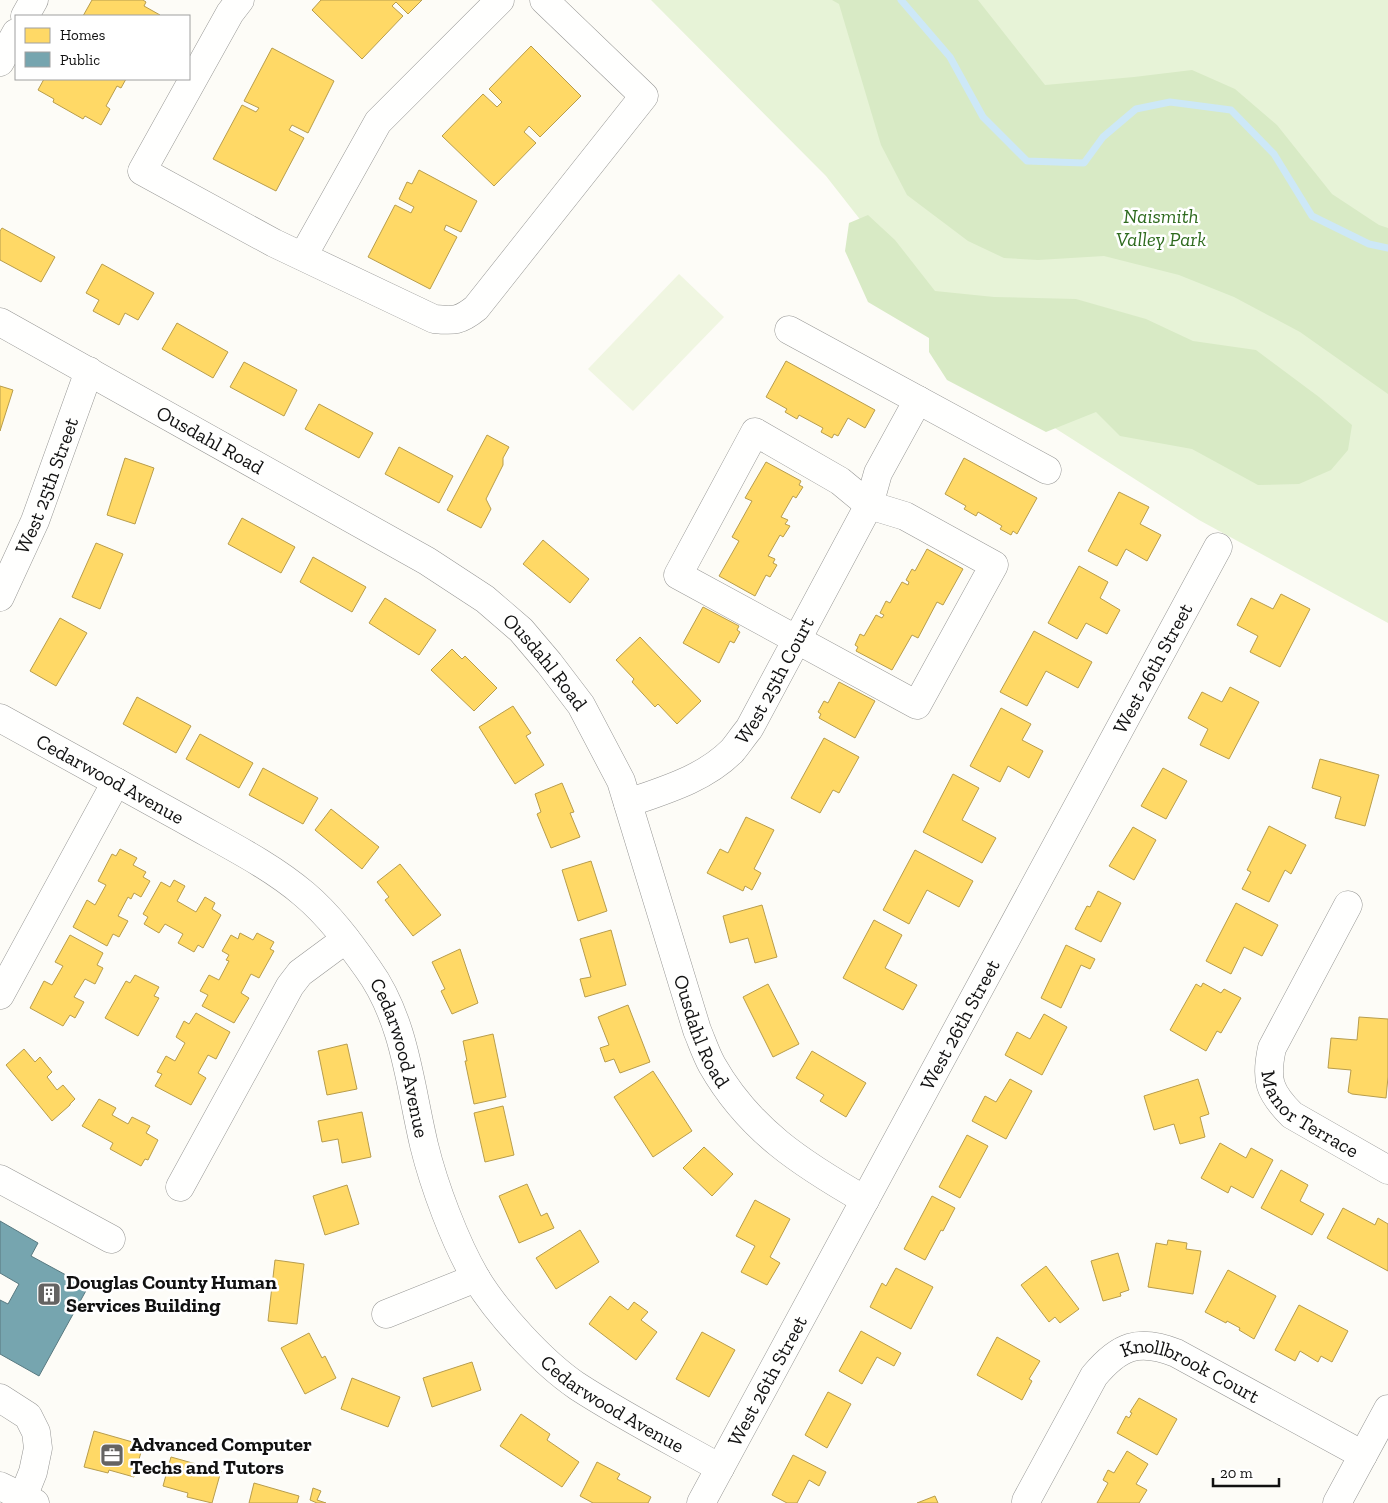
<svg xmlns="http://www.w3.org/2000/svg" width="1388" height="1503" font-family="'Zilla Slab',serif">
	<rect width="100%" height="100%" fill="#fdfcf7"/>
	<path fill="#e7f3d7" d="M651,0h737v623l-189,-103 -207,-132 -166,-212z"/>
	<path fill="#d8eac5" d="M832,0h146l67,85 89,-8 58,-7 43,19 42,36 55,69 47,31 9,3v166l-88,-62 -66,-35 -55,-22 -75,-19 -66,4 -34,-2 -36,-17 -61,-46 -26,-50 -42,-141z
		M868,215l27,25 40,51 59,6 82,2 70,20 47,22 63,9 63,47 33,28 -4,25 -17,20 -32,14 -41,1 -66,-36 -72,-13 -24,-24 -50,20 -99,-52 -18,-28v-14l-61,-36 -23,-51 4,-28z"/>
	<path fill="#f0f6e1" d="M679,274l45,43 -91,94 -45,-42z"/>
	<path fill="#ffd966" stroke="#b89d4c" d="M92,0h51l3,2 -2,4 16,9 -1,1h-76z
		M321,0h101l-14,14 -12,-12 -4,4 11,10 -41,43 -50,-49z
		M531,46l50,50 -41,41 -11,-11 -5,6 12,11 -42,43 -52,-50 41,-42 14,13 5,-5 -13,-13z
		M272,48l62,33 -26,52 -16,-8 -3,5 15,8 -28,53 -63,-32 29,-54 14,7 3,-4 -15,-7z
		M44,79h82l-5,9 -4,-2 -11,20 4,3 -9,16 -16,-9 -2,3 -30,-17 1,-3 -16,-9z
		M419,170l58,31 -16,31 -15,-7 -2,5 13,7 -27,52 -62,-32 27,-52 16,8 3,-6 -15,-8 8,-17 5,2z
		M2,228l53,29 -14,25 -41,-22v-29z
		M102,264l52,29 -16,27 -13,-7 -6,12 -26,-14 6,-11 -13,-7z
		M177,323l51,29 -15,26 -51,-29z
		M786,361l89,49 -10,18 -17,-10 -10,18 -4,-2 -2,4 -11,-6 2,-4 -24,-13 -2,4 -12,-7 2,-3 -21,-12z
		M244,362l53,28 -13,26 -54,-29z
		M0,386l13,4 -13,41z
		M319,404l54,29 -14,25 -54,-29z
		M487,435l22,12 -6,11v7l-17,34 5,10 -10,19 -34,-18z
		M399,447l54,29 -14,27 -54,-29z
		M125,458l29,10 -19,56 -28,-9z
		M964,458l73,40 -20,36 -4,-3 -2,4 -11,-6 2,-3 -24,-14 -2,4 -12,-7 2,-3 -21,-12z
		M766,462l35,19 -2,4 4,2 -7,11 -3,-2 -12,21 7,3 -3,4 5,2 -7,11 -3,-2 -12,21 7,3 -2,4 4,2 -7,12 -4,-2 -11,21 -36,-20 20,-35 -7,-4 20,-36 -7,-3z
		M1119,492l30,15 -9,17 21,11 -14,26 -21,-12 -9,17 -29,-15z
		M242,518l53,29 -14,26 -53,-29z
		M543,540l46,39 -19,24 -47,-39z
		M96,543l27,11 -23,55 -28,-12z
		M927,549l36,20 -20,36 -6,-3 -19,36 -6,-3 -20,35 -36,-19 2,-4 -3,-2 5,-11 4,2 12,-21 6,3 2,-3 -4,-2 6,-12 4,2 12,-21 6,3 1,-3 -3,-2 6,-11 3,2z
		M313,557l53,30 -14,25 -52,-30z
		M1079,566l29,16 -8,16 20,12 -13,24 -21,-11 -9,16 -29,-16z
		M1281,594l29,15 -30,58 -30,-15 8,-16 -21,-11 14,-27 22,11z
		M385,598l51,32 -17,25 -50,-32z
		M703,607l36,19 -2,4 3,2 -6,11 -4,-2 -11,22 -36,-20z
		M60,618l27,15 -31,53 -26,-15z
		M1034,631l58,31 -14,26 -32,-17 -19,35 -27,-14z
		M640,637l61,64 -24,23 -19,-20 -3,3 -23,-25 2,-3 -18,-19z
		M452,649l10,10 3,-3 32,32 -23,23 -43,-41z
		M839,682l36,19 -20,37 -36,-20 2,-4 -3,-2 6,-11 4,2z
		M1230,687l29,15 -30,57 -29,-14 8,-16 -20,-11 14,-26 20,10z
		M137,697l54,29 -15,27 -53,-29z
		M513,706l18,27 -5,3 18,29 -29,19 -36,-57z
		M1001,708l30,16 -9,16 21,11 -14,27 -21,-12 -8,16 -30,-16z
		M200,734l53,29 -14,25 -53,-29z
		M824,738l35,19 -20,36 -6,-3 -13,23 -29,-15z
		M1320,759l59,16 -14,51 -30,-8 6,-21 -29,-9z
		M263,768l55,30 -15,26 -54,-29z
		M1163,768l24,13 -21,38 -25,-13z
		M953,774l26,14 -17,32 34,18 -14,25 -59,-31z
		M562,783l12,29 -4,1 10,24 -29,11 -14,-34 4,-2 -6,-18z
		M331,809l48,38 -17,22 -47,-39z
		M746,817l28,13 -20,39 7,4 -9,17 -7,-4 -2,5 -36,-18 13,-24 8,4z
		M1269,826l37,19 -15,29 -6,-4 -16,32 -27,-13 9,-17 -4,-2z
		M1133,827l23,13 -22,40 -25,-14z
		M120,849l17,9 -4,7 13,7 -3,5 7,4 -9,16 -7,-4 -3,6 -3,-2 -10,19 10,5 -9,16 -6,-3 -6,12 -34,-19 14,-27 8,5 11,-20 -8,-4 14,-27 4,2z
		M915,850l58,31 -14,26 -32,-17 -18,34 -26,-14z
		M591,861l16,50 -29,10 -16,-51z
		M400,864l41,51 -28,21 -28,-36 4,-3 -12,-15z
		M174,880l11,6 -8,15 19,11 9,-15 10,6 -3,6 9,6 -18,33 -5,-3 -4,7 -16,-9 5,-9 -18,-10 -6,9 -15,-9 4,-7 -5,-3 18,-32 9,5z
		M1098,891l23,12 -20,39 -26,-13 12,-23 3,1z
		M1236,903l42,22 -16,31 -18,-9 -13,27 -25,-13z
		M762,905l15,52 -22,6 -7,-25 -18,5 -7,-27z
		M874,920l28,15 -17,33 32,17 -14,25 -60,-32z
		M611,930l15,55 -41,12 -5,-18 11,-2 -11,-38z
		M240,933l13,7 4,-7 17,9 -4,7 4,2 -15,27 -8,-4 -10,19 8,5 -15,25 -32,-17 6,-11 -8,-4 9,-16 10,5 10,-19 -3,-1 3,-5 -7,-4 9,-16 7,4z
		M70,935l33,18 -6,12 6,3 -8,16 -10,-5 -11,18 10,5 -9,16 -5,-3 -7,11 -33,-18 14,-27 8,4 11,-19 -8,-4z
		M1066,945l29,14 -5,10 -9,-4 -20,43 -20,-10z
		M460,949l18,54 -26,11 -11,-23 4,-2 -13,-27z
		M135,975l24,12 -5,9 5,2 -21,38 -33,-18 21,-37 4,2z
		M1203,983l18,10 3,-4 17,9 -20,35 -4,-2 -11,20 -36,-21 26,-46 5,3z
		M768,984l31,60 -26,13 -30,-60z
		M628,1005l22,57 -30,11 -6,-14 -9,3 -5,-14 9,-3 -11,-28z
		M196,1013l34,19 -14,27 -8,-4 -10,18 8,5 -15,27 -36,-19 7,-12 -5,-2 9,-16 9,5 10,-18 -9,-6 8,-16 5,3z
		M1044,1014l23,13 -25,48 -37,-20 12,-23 13,7z
		M1359,1017l29,2v58l-2,21 -34,-4 -4,-2 3,-22 -23,-2 3,-30 26,2z
		M493,1034l13,63 -32,7 -9,-43h2l-4,-20z
		M347,1044l10,45 -30,6 -9,-44z
		M24,1049l11,13 5,-5 12,15 -5,5 10,13 6,-5 12,14 -5,5v1l-18,16 -46,-56z
		M812,1051l54,32 -20,34 -26,-16 4,-6 -28,-17z
		M653,1071l39,60 -39,26 -39,-60z
		M1010,1079l22,12 -26,48 -34,-18 13,-25 11,6z
		M1198,1079l11,35 -9,3 5,20 -25,7 -6,-20 -20,6 -10,-34z
		M99,1099l17,9 -4,7 16,9 4,-7 18,9 -4,7 12,7 -10,20 -3,-1 -4,7 -31,-17 3,-6 -31,-17z
		M503,1106l11,49 -29,7 -11,-49z
		M362,1112l9,45 -29,6 -4,-24 -16,3 -4,-21z
		M967,1135l21,11 -28,52 -21,-11z
		M1220,1143l26,15 5,-10 22,12 -20,38 -22,-12 -3,7 -27,-15z
		M704,1147l29,27 -21,22 -29,-28z
		M1281,1170l27,15 -8,16 24,13 -12,21 -51,-27z
		M527,1184l14,32 6,-3 7,15 -35,15 -20,-47z
		M347,1185l12,39 -34,11 -12,-39z
		M932,1196l23,12 -12,23 -2,-1 -16,30 -21,-11z
		M755,1200l35,19 -20,38 10,6 -13,22 -26,-13 14,-26 -19,-10z
		M1343,1208l32,17 3,-7 10,6v47l-61,-33z
		M580,1230l19,32 -43,27 -20,-31z
		M1168,1240l19,3 -1,6 15,2 -8,43 -45,-7 8,-44 11,2z
		M1118,1253l11,37 -9,3 1,3 -18,5 -12,-40z
		M275,1260l29,4 -7,60 -29,-3z
		M1046,1266l33,43 -19,14 -5,-6 -6,5 -28,-37z
		M896,1268l37,19 -22,42 -41,-22 12,-24 4,3z
		M1228,1270l48,26 -22,43 -15,-9 1,-2 -13,-7 -1,2 -21,-11z
		M610,1296l18,14 6,-8 14,10 -7,8 16,12 -21,28 -47,-36z
		M1299,1305l49,26 -16,31 -11,-6 -3,6 -18,-11 -5,10 -20,-11z
		M861,1331l40,22 -7,13 -17,-9 -15,27 -23,-13z
		M702,1332l33,18 -26,47 -33,-18z
		M309,1333l13,25 3,-2 11,22 -31,16 -24,-46z
		M997,1337l43,24 -11,18 3,2 -10,19 -45,-25z
		M472,1362l9,28 -49,17 -9,-29z
		M352,1378l48,19 -12,30 -47,-18z
		M828,1392l23,12 -24,44 -22,-13z
		M1139,1398l38,21 -20,36 -40,-22 9,-17 3,2 3,-5 -2,-1z
		M521,1414l29,20 -3,6 32,22 -17,25 -62,-41z
		M94,1431l49,14 -9,32 -25,-7 -1,3 -24,-6z
		M1127,1451l21,13 -12,20 11,6 -8,13h-42l11,-20 -5,-3 5,-10 6,3z
		M793,1455l33,17 -7,14 -10,-6 -12,23h-10l-15,-8z
		M171,1457l50,14 -9,32 -25,-6 1,-4 -25,-7z
		M597,1462l23,12 -3,5 34,18 -3,6h-55l-13,-7z
		M254,1483l45,13 -2,7h-48z
		M313,1488l8,3 -4,9 9,3h-9l-7,-3z
		M935,1496l3,7h-21z"/>
	<path fill="#76a5af" stroke="#587980" d="M0,1221l38,22 -7,13 57,31 -49,89 -39,-22v-54l8,4 11,-20 -19,-11z"/>
	<g fill="none" stroke-linecap="round" stroke-linejoin="round">
		<path stroke="#cde8f7" stroke-width="7" d="M901,0l49,57 33,60 44,44 57,2 19,-26 33,-28 34,-7 61,8 43,44 38,62 57,28 19,4"/>
		<g stroke="#979795" stroke-width="29">
			<g id="minor">
				<path d="M240,0l-10,13 -88,158 132,72 160,76c20,2 26,2 42,-11l168,-212 -100,-96"/>
				<path d="M25,16l9,-16"/>
				<path d="M0,62l16,-29"/>
				<path d="M303,256l75,-134 122,-122"/>
				<path id="s1" d="M0,322l427,239 58,38 36,31 28,33 32,42 40,76 76,249c5,12 9,24 15,35 37,65 90,99 153,135"/>
				<path d="M789,330l258,140"/>
				<path d="M755,432l85,49 29,24 36,11 89,49 -77,140 -239,-130z"/>
				<path id="s2" d="M0,597l35,-76 54,-150"/>
				<path id="s3" d="M0,718c61,34 122,67 183,101 40,23 86,45 121,75 25,21 45,48 64,75 37,51 42,117 56,176 10,41 31,97 52,133 22,36 66,84 101,108 46,30 95,55 143,82"/>
				<path id="s4" d="M628,803c37,-13 76,-24 104,-52 6,-7 11,-15 17,-22l120,-224 9,-32 40,-73"/>
				<path id="s5" d="M1348,905l-76,143c-7,32 -3,44 20,67l96,55"/>
				<path d="M0,995l116,-213"/>
				<path d="M0,1179l111,60"/>
				<path d="M180,1187l110,-201 10,-13 46,-34"/>
				<path d="M386,1314l90,-36"/>
				<path d="M0,1398l28,18 8,16 2,16 -5,24 -10,25"/>
				<path d="M0,1486l35,17"/>
				<path id="s6" d="M1026,1501l68,-125c25,-30 44,-38 82,-23l187,102"/>
				<path id="s7" d="M701,1503l517,-956"/>
				<path d="M1337,1503l51,-94"/>
			</g>
		</g>
		<use href="#minor" stroke="#fffffe" stroke-width="28"/>
	</g>
	<defs>
		<g id="building-square" transform="scale(1.25)"><rect x="-9" y="-9" width="18" height="18" rx="4" fill="#646362" stroke="#fff"/><path d="M-4-6H4V6H1V3H-1V6H-4ZM-2.5-4.3h1.7v1.8h-1.7ZM.8-4.3h1.7v1.8H.8ZM-2.5-1h1.7V.8h-1.7ZM.8-1h1.7V.8H.8Z" fill="#fff"/></g>
		<g id="office-square" transform="scale(1.25)"><rect x="-9" y="-9" width="18" height="18" rx="4" fill="#646362" stroke="#fff"/><path d="M-6-3h4V-5.5h4V-3h4V5H-6ZM-1-4.5V-3h2v-1.5ZM-6 0V1H6V0Z" fill="#fff"/></g>
	</defs>
	<g fill-rule="evenodd">
		<use href="#building-square" x="49" y="1294"/>
		<use href="#office-square" x="112" y="1455"/>
	</g>
	<g text-anchor="middle" dominant-baseline="central" stroke-width="5" stroke-linejoin="round" paint-order="stroke">
		<g font-size="20" font-style="italic" fill="#2f6b1f" stroke="#fff">
			<text x="1161" y="216">Naismith<tspan x="1161" dy="23">Valley Park</tspan></text>
		</g>
		<g font-size="20" fill="#111" stroke="#fff">
			<text stroke="none"><textPath href="#s1" startOffset="241">Ousdahl Road</textPath></text>
			<text stroke="none"><textPath href="#s2" startOffset="121">West 25th Street</textPath></text>
			<text stroke="none"><textPath href="#s1" startOffset="646">Ousdahl Road</textPath></text>
			<text stroke="none"><textPath href="#s7" startOffset="949">West 26th Street</textPath></text>
			<text stroke="none"><textPath href="#s4" startOffset="200">West 25th Court</textPath></text>
			<text stroke="none"><textPath href="#s3" startOffset="126">Cedarwood Avenue</textPath></text>
			<text stroke="none"><textPath href="#s7" startOffset="544">West 26th Street</textPath></text>
			<text stroke="none"><textPath href="#s1" startOffset="1051">Ousdahl Road</textPath></text>
			<text stroke="none"><textPath href="#s3" startOffset="546">Cedarwood Avenue</textPath></text>
			<text stroke="none"><textPath href="#s5" startOffset="248">Manor Terrace</textPath></text>
			<text stroke="none"><textPath href="#s6" startOffset="254">Knollbrook Court</textPath></text>
			<text stroke="none"><textPath href="#s7" startOffset="139">West 26th Street</textPath></text>
			<text stroke="none"><textPath href="#s3" startOffset="968">Cedarwood Avenue</textPath></text>
		</g>
		<g font-size="20" font-weight="bold" fill="#111" stroke="#fff" text-anchor="start">
			<text x="66" y="1282">Douglas County Human<tspan x="66" dy="23">Services Building</tspan></text>
			<text x="130" y="1444">Advanced Computer<tspan x="130" dy="23">Techs and Tutors</tspan></text>
		</g>
	</g>
	<rect x="15" y="15" width="175" height="65" fill="#ffffff" stroke="#a0a0a0"/>
	<rect x="25" y="28" width="25" height="15" fill="#ffd966" stroke="#a0a0a0"/>
	<text x="60" y="40" font-size="15" fill="#111111">Homes</text>
	<rect x="25" y="52" width="25" height="15" fill="#76a5af" stroke="#a0a0a0"/>
	<text x="60" y="65" font-size="15" fill="#111111">Public</text>
	<path d="M1213 1478v8h66v-8" fill="none" stroke="#111111" stroke-width="2.5"/>
	<text x="1220" y="1478" font-size="15" fill="#111111" stroke="#ffffff" stroke-width="4" paint-order="stroke">20 m</text>
</svg>
